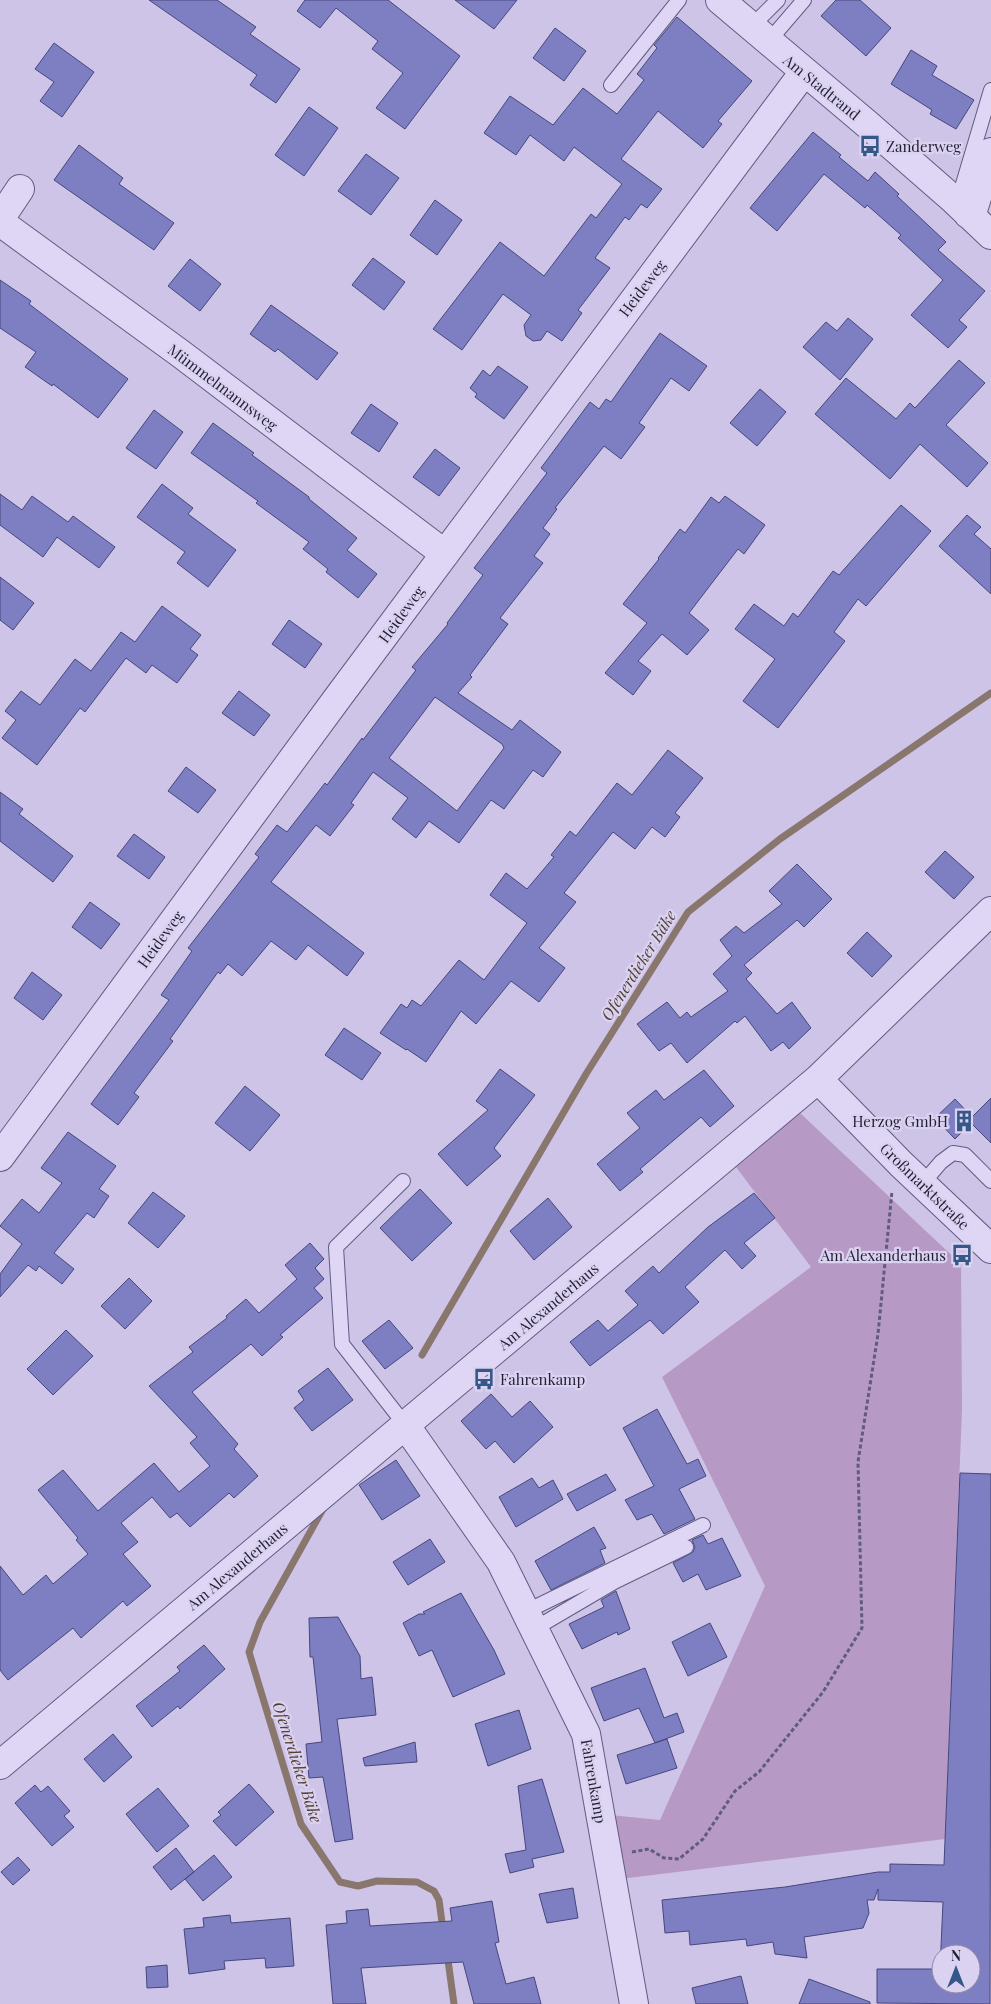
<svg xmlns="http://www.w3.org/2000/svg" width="991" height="2004" font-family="'Playfair Display',serif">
	<rect width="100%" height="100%" fill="#cec4e8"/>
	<path fill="#b799c5" d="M800,1113l161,151 1,145 -17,430 -333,41 -12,-66 60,6 105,-234 -103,-209 149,-110 -75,-100z"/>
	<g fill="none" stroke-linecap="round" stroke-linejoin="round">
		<path stroke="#89766d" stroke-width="7" d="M422,1355l164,-281 102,-162 92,-73 211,-146
			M323,1509l-63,113 -11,30 52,172 39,58 18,4 19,-5 40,1 17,9 5,9 4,30
			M447,1953l7,51"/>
	</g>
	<path fill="#7e7fc2" stroke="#45477d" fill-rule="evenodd" d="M149,0h68l39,27 -6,7 50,35 -24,34 -26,-18 7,-10z
		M305,0h83l72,56 -55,73 -29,-21 27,-35 -31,-24 6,-8 -42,-33 -16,20 -23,-17z
		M455,0h62l-23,29z
		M836,0h24l31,28 -25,28 -45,-40z
		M677,17l75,64 -34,40 4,3 -19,24 -45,-37 -37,48 41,30 -15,19 -6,-4 -12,16 -4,-3 -30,41 15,10 -32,42 4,3 -20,28 -15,-10 -6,9 -8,1 -7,-5 -2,-11 7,-10 -28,-21 -41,56 -29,-21 67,-87 44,34 47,-62 5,4 26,-34 -48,-37 -10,14 -34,-26 -14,20 -32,-22 26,-37 43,29 30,-37 34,26 27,-34 -7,-6 20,-26 -3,-3z
		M555,28l31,23 -22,30 -31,-23z
		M54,43l40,29 -32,45 -22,-16 14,-19 -19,-13z
		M911,50l26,16 -5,9 42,25 -18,29 -26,-15 2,-4 -41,-26z
		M309,107l29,21 -34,48 -29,-21z
		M813,132l28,23 -2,2 29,24 7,-9 24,22 -2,2 49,46 -8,8 47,41 -26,29 8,7 -19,21 -37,-33 32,-35 -45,-42 3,-3 -34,-30 -2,3 -41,-34 -47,57 -27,-23z
		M79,145l44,33 -4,6 55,39 -20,27 -100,-70z
		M366,154l33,24 -28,37 -33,-24z
		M435,200l27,20 -25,35 -27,-20z
		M373,258l32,24 -21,28 -32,-25z
		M190,259l31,25 -21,27 -32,-25z
		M0,280l31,21 -2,3 99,75 -30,39 -45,-34 -1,2 -27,-19 11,-15 -36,-24z
		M271,305l67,48 -21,27 -39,-31 -3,3 -25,-18z
		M848,318l25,21 -33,41 -37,-33 23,-25 11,9z
		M660,333l47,33 -18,25 -18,-13 -32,45 6,4 -24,32 -17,-13 -49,62 2,1 -14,19 7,6 -16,22 9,7 -43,55 8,6 -38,51 2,2 -14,16 54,37 8,-10 41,32 -18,25 -10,-7 -29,39 -13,-9 -32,43 -30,-22 -13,17 -24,-19 16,-21 -35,-26 -22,31 3,2 -24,31 -14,-11 -45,57 93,71 -17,23 -39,-31 -12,15 -25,-19 -29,35 -14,-12 -8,10 -2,-2 -48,67 3,2 -39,52 5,4 -21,28 -27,-21 78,-104 -8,-5 31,-44 -4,-3 71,-91 -4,-3 22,-29 10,7 38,-49 2,2 35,-47 1,2 53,-70 -4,-3 36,-43 -1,-1 36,-48 -9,-7 73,-95 -6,-5 49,-66 9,7 7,-10 5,3zM435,697l67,47 2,4 -47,63 -68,-53z
		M959,360l26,23 -39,42 42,38 -21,24 -47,-43 -30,35 -75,-65 31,-36 50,41 14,-16 5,5z
		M498,366l30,21 -24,32 -29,-22 2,-3 -7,-6 13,-18 7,6z
		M760,389l26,23 -29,34 -27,-23z
		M371,404l27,19 -19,29 -28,-19z
		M154,410l29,22 -27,37 -30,-21z
		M213,423l41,30 -2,2 57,42v2l48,39 -10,12 30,24 -19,24 -32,-26 2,-3 -25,-20 6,-7 -53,-39 2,-2 -67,-48z
		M435,449l25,19 -21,28 -26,-19z
		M162,484l31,24 -5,6 48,36 -28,37 -31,-24 8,-11 -48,-35z
		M0,494l22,16 10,-14 36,26 5,-6 42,31 -16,21 -42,-31 -14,20 -43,-32z
		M725,496l40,29 -21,29 -6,-5 -49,64 20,17 -22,25 -25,-21 -24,27 13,10 -18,24 -28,-22 42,-50 -24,-19 36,-45 -1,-1 22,-29 5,4 26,-36 8,6z
		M901,505l30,26 -65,75 -8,-7 -24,33 11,9 -67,87 -35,-27 32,-42 -40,-30 19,-25 30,22 9,-13 5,4 35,-46 6,4z
		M967,515l14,12 -7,7 17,15v45l-52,-48z
		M0,577l34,26 -21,27 -13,-10z
		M162,606l39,29 -11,14 8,6 -21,28 -25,-18 -6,8 -20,-15 -41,54 -5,-4 -43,57 -35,-27 14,-18 -11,-9 16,-20 19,14 35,-46 16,12 30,-39 14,10z
		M289,620l33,24 -17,24 -33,-24z
		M239,691l31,24 -16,21 -32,-23z
		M668,750l35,28 -28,35 5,4 -15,20 -13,-10 -17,22 -22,-17 -49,61 12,9 -37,46 26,20 -26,34 -28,-21 -35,43 -15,-13 -35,51 -19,-13 -1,1 -26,-17 21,-29 6,4 5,-8 9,6 38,-46 25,20 43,-57 -37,-28 16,-22 21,16 27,-32 -3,-2 19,-24 6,5 41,-53 15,12z
		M186,767l30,23 -18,23 -30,-22z
		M0,792l23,17 -4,5 54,42 -20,26 -53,-41z
		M134,834l31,23 -16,22 -32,-23z
		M945,851l29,26 -20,22 -29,-27z
		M797,864l35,35 -28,28 -7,-7 -53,45 8,8 -6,6 31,35 15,-12 19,26 -22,21 -6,-7 -12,9 -26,-35 -8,7 -2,-2 -48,42 -16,-20 -12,8 -22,-27 30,-22 13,16 7,-6 4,5 37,-26 -15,-17 19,-18 -12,-16 16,-14 8,7 38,-29 -13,-13z
		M90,902l30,22 -19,25 -29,-22z
		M867,932l25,24 -20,21 -25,-24z
		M32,972l30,23 -19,25 -29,-22z
		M344,1028l37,25 -19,27 -37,-25z
		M500,1069l35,26 -41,53 7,8 -34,30 -29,-32 50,-44 -12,-9z
		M704,1070l30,36 -24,21 -9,-10 -61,52 3,3 -23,19 -23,-27 43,-36 -13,-15 29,-23 8,10z
		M245,1086l35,29 -30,36 -35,-28z
		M991,1098v45l-20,-20 -16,16 -20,-21 20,-19 17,18z
		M68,1132l48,34 -17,23 10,7 -15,22 -7,-5 -33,40 20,16 -12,15 -23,-18 -3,5 -8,-6 -28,32v-23l22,-30 -22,-18 22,-27 17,14 23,-30 -21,-15z
		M420,1189l32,34 -40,38 -32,-33z
		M153,1192l32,24 -27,32 -30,-25z
		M754,1193l21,25 -31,25 12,13 -14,13 -17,-19 -40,37 14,15 -36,32 -13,-14 -60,46 -20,-24 28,-22 10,11 30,-26 -13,-14 28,-25 6,7 49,-46z
		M548,1198l24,29 -38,33 -24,-29z
		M310,1243l14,16 -9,9 9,11 -10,9 9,10 -43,37 3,2 -21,19 -11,-12 -59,48 46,52 -4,5 24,27 -24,22 -5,-5 -39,34 -13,-14 -7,5 -18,-21 -31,26 17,19 -15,12 28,32 -24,20 -4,-5 -42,37 -8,-10 -65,52 -8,-10v-104l23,29 23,-20 7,9 35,-30 -12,-14 2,-2 -40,-48 25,-20 35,41 56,-48 25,29 31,-26 -20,-23 7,-6 -48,-51 44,-34 -4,-5 38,-29 -1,-2 20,-17 13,14 38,-34 -12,-14z
		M129,1278l23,23 -27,28 -24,-23z
		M389,1320l24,28 -28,21 -23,-28z
		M66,1330l27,26 -40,39 -26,-26z
		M328,1368l25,32 -41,31 -18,-23 10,-8 -6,-9z
		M491,1394l21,23 18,-16 23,26 -39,36 -19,-22 -9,8 -25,-28z
		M657,1409l30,55 11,-5 8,17 -27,13 16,30 -31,15 -12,-20 -15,6 -12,-20 29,-14 -31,-58z
		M396,1460l24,36 -38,24 -23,-35z
		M960,1473l31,1 -1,530 -113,-1v-34h63l3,-67 -65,-2v-11l-4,11h-7l2,13 -6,15 -59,9 3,21 -32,-4 -2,-12 -26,4 -1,-7 -56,6 -1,-14 -24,2 -3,-33 123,-13 93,-15h12v-8l54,1zM941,1954h30v30h-30z
		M606,1474l10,16 -39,21 -10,-17z
		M532,1478l7,10 14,-8 10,19 -47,28 -17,-30z
		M594,1527l12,21 -6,2 5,13 -54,27 -16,-29z
		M703,1535l5,9 14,-6 19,38 -35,14 -8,-16 -15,8 -10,-19 20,-11 2,-5 -3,-7z
		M430,1539l15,23 -37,23 -15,-23z
		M616,1591l14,38 -12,6 -1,-3 -35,17 -13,-25 35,-17 -3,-7z
		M461,1593l33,57 11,24 -52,23 -21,-47 -13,6 -16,-33 16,-9h6l-2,-2z
		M338,1617l22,39 1,23 11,-2 4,38 -39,4 16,120 -18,3 -12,-65 -14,1 -3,-34 16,-2 -9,-85h-3l-1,-39z
		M710,1623l17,34 -39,19 -16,-34z
		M204,1645l21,24 -45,40 -2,-3 -26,21 -16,-21 44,-35 -3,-4z
		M645,1668l19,50 13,-5 7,19 -29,11 -16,-35 -35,13 -13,-33z
		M519,1710l12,39 -43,17 -13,-42z
		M113,1734l19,23 -28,25 -20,-23z
		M667,1739l10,29 -51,16 -9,-29z
		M415,1742l2,20 -52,4 -2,-8z
		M542,1779l22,73 -32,7 2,8 -24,6 -5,-19 21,-4 -8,-64z
		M249,1784l25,28 -38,34 -23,-25 8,-6 -3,-3z
		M35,1785l6,7 7,-6 22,25 -6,5 10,11 -22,19 -37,-43z
		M158,1788l31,38 -32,26 -31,-38z
		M176,1848l18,24 -23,18 -18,-23z
		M214,1855l18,22 -29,24 -18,-22z
		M18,1857l12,13 -17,15 -12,-13z
		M573,1888l5,30 -31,5 -8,-29z
		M492,1901l7,41 -4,1 11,41 28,-7 7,27h-67l-11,-42 -102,6 5,36h-33l-7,-79 21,-2 -1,-12 22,-2 2,17 82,-5 -2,-13z
		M230,1915l1,8 59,-5 4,48 -28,2 -1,-10 -41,3 1,8 -36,5 -5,-45 20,-2 -1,-9z
		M167,1965l1,22 -21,1 -1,-21z
		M741,1976l7,28h-52l-4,-16z
		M809,1979l61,23v2h-71z"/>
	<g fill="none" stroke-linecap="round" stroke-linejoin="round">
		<g stroke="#605c81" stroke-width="16">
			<path id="lane" d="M751,27l27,-27
				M768,42l36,-42
				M611,85l68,-85
				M954,200l6,-6 31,-104
				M403,1181l-67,66 6,97 64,82
				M922,1184l19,-22 12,-9 12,2 26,26
				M525,1612l178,-87
				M534,1629l80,-47 72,-35"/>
		</g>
		<g stroke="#605c81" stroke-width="30">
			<path id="street" d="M720,0l147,124 87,76 37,35
				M968,214l6,-7 17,-55
				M0,219l20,-30
				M0,222l181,132 264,200
				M818,1079l83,85 90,85
				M0,1157l339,-461 465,-624
				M406,1426l95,136 85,172 48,270
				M0,1765l818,-686 173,-168"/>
		</g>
		<path stroke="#605c81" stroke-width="3" stroke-dasharray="4 2.5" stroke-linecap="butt" d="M632,1852l17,-3 15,9 15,1 24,-20 32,-48 24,-19 64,-80 39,-64 -4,-166 20,-128 14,-143"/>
		<use href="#lane" stroke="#ded6f4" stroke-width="14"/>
		<use href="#street" stroke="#ded6f4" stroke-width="28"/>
	</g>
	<defs>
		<g id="bus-bare" transform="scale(1.725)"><path d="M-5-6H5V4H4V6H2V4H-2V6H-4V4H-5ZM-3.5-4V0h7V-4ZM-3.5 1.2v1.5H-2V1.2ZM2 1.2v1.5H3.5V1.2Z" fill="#345888" stroke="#dbd2f1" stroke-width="2.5" paint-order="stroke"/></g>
		<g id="building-bare" transform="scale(1.725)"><path d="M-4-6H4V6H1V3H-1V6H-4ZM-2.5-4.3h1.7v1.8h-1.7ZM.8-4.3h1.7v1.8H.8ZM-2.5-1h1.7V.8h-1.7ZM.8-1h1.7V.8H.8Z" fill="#345888" stroke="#dbd2f1" stroke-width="2.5" paint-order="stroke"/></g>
	</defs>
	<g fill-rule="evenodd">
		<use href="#bus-bare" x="870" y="146"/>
		<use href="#building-bare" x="964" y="1121"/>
		<use href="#bus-bare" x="962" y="1255"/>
		<use href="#bus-bare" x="484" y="1379"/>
	</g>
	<g text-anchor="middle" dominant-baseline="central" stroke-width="4.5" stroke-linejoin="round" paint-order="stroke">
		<g font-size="15" fill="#201f32" stroke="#dbd2f1">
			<text transform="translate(822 87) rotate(39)">Am Stadtrand</text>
			<text transform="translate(642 288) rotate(-53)">Heideweg</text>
			<text transform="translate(223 387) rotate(37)">Mümmelmannsweg</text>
			<text transform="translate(401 614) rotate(-54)">Heideweg</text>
			<text transform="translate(160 939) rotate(-54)">Heideweg</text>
			<text transform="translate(925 1186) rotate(44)">Großmarktstraße</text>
			<text transform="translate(548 1306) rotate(-40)">Am Alexanderhaus</text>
			<text transform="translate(237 1566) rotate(-40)">Am Alexanderhaus</text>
			<text transform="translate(594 1781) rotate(80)">Fahrenkamp</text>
		</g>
		<g font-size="15" fill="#201f32" stroke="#dbd2f1" text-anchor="start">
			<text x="886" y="146">Zanderweg</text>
			<text x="948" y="1121" text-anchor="end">Herzog GmbH</text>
			<text x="946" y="1255" text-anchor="end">Am Alexanderhaus</text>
			<text x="500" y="1379">Fahrenkamp</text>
		</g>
		<g font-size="16" font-style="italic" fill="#504030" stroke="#dbd2f1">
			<text transform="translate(638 965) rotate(-58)">Ofenerdieker Bäke</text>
			<text transform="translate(298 1762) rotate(72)">Ofenerdieker Bäke</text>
		</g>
	</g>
	<g transform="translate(956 1969)"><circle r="24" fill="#dbd2f1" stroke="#908aa5"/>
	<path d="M0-4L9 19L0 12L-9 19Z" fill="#345888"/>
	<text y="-8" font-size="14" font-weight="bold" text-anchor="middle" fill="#201f32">N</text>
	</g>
</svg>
